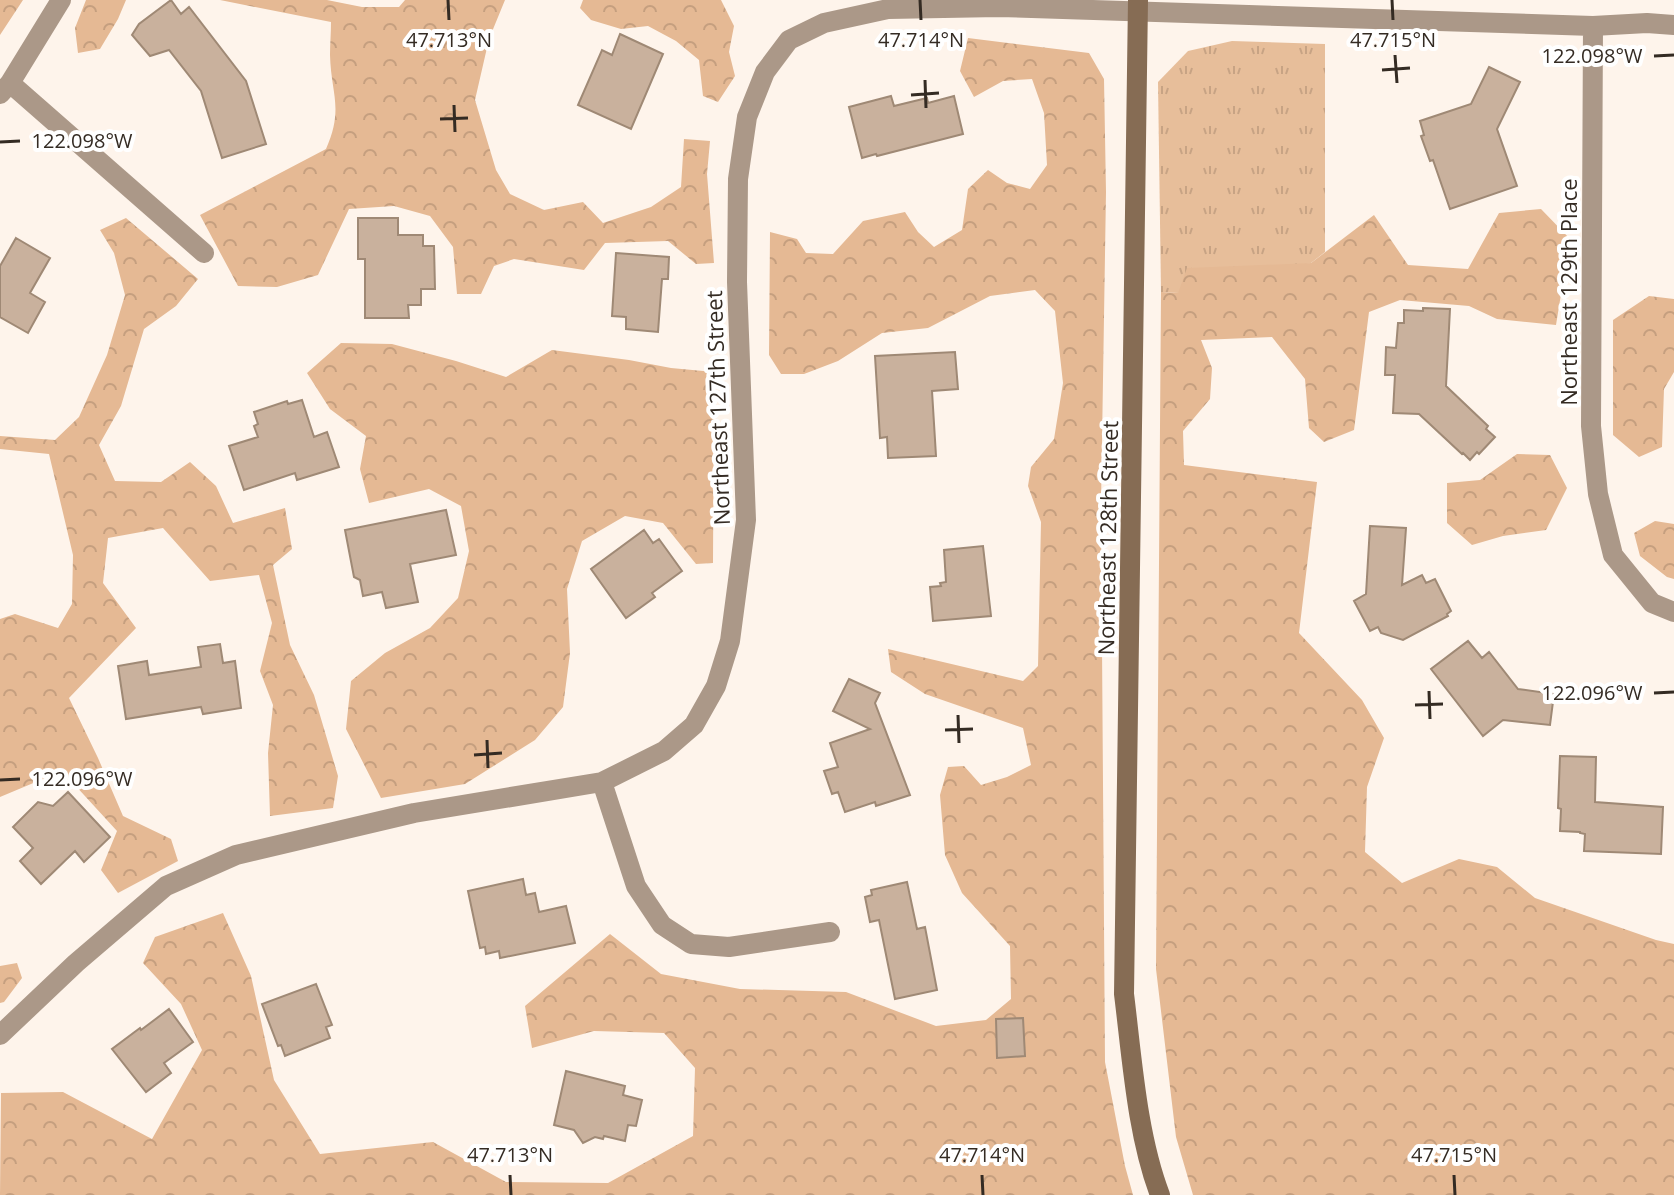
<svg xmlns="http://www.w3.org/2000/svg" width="1674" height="1195" font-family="'Open Sans',sans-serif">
	<defs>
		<pattern id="grass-tufts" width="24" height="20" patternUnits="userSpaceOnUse" patternTransform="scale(2)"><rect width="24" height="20" fill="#e7be9a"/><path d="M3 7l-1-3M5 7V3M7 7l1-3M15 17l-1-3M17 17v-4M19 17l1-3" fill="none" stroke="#c7a384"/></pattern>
		<pattern id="forest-crowns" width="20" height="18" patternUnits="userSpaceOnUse" patternTransform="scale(2)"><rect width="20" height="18" fill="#e5b994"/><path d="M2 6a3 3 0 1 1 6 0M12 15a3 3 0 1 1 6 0" fill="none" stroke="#c59f7f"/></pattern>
	</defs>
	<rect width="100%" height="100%" fill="#fef4eb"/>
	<path fill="url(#grass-tufts)" d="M1232,41l93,3v208l-14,11 -133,30 -17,-1 -3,-210 30,-31z"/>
	<path fill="url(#forest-crowns)" d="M0,0h23l-23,35z
		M86,0h40l-8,19 -18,30 -22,4 -3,-25z
		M220,0h107l35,7h37l6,-7h100l-16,39 -14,61 21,70 14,24 34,16 39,-8 20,21 48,-16 30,-20 3,-48 26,2 -3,33 7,89 -18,1 -28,-23 -63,2 -21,27 -70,-11 -20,7 -13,28h-24l-4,-47 -23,-31 -36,-10 -45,3 -31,66 -41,12 -39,-1 -38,-71 126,-66c18,-41 5,-55 4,-94 0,-11 1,-22 1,-33z
		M583,0h138l13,26 -5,26 6,24 -17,26 -15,-6 -4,-36 -23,-19 -28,-15 -27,3 -30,-9 -11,-12z
		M968,38l121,15 15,26 2,113 -5,313 4,557 20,104 8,29h-1133l1,-102 62,-1 89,47 50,-89 -21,-46 -38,-41 12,-26 68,-24 28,63 23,104 46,74 113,-12 73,40 102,1 85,-47 2,-68 -31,-35 -70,-2 -62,17 -7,-42 85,-72 51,40 79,15 106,3 90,34 50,-6 25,-21 -1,-53 -48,-53 -17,-38 -5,-60 8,-28 16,-1 17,19 26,-8 24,-12 -8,-37 -98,-34 -34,-22 -3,-23 135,32 15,-15 3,-144 -13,-36 3,-19 23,-28 9,-56 -8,-72 -20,-21 -45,6 -62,32 -46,5 -44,28 -34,13h-23l-12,-19 1,-123 27,7 9,14 27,1 30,-33 42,-9 13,20 16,15 28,-17 6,-41 20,-19 19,13 23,6 17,-24 -3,-52 -12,-34 -29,2 -29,16 -14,-26z
		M1541,209l29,30 -14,86 -59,-6 -28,-13 -69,-6 -31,12 -15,118 -30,12 -15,-14 -4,-49 -33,-42 -71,3 11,28 -2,31 -27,32 1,34 133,17 -18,151 63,67 22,38 -17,49 -2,65 37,31 57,-24 38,8 38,31 121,42 18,4v251h-481l-17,-58 -20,-168 5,-677 17,1 9,-25 124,-5 63,-48 34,50 60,4 31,-56z
		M126,218l72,61 -22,27 -32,23 -23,77 -22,39 16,36 46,1 29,-20 26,24 17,37 52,-15 7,41 -19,16 17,80 24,50 24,81 -5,32 -63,8 -2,-63 5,-48 -13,-34 12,-48 -13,-48 -49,6 -47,-53 -55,10 -5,45 33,45 -67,70 29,60 25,58 48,23 7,22 -60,32 -17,-23 16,-39 -55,-60 -62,26v-178l15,-5 43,14 14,-24 1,-49 -24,-101 -49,-5v-13l55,4 24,-23 28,-62 18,-60 -11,-42 -14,-23z
		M1649,296l25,3v73l-10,17 -2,58 -23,10 -26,-22v-115z
		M341,343l51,1 64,17 50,16 46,-27 77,10 42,8 43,4 -1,191 -17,1 -33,-41 -38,-7 -43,25 -15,48 3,64 -7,54 -28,33 -70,44 -84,14 -35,-69 5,-48 34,-28 45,-25 28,-30 11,-47 -8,-45 -32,-17 -60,14 -9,-34 6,-33 -36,-27 -23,-36z
		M1517,454l33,1 17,33 -21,42 -43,6 -31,9 -25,-22v-40l33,-3z
		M1655,521l19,3v55l-7,-2 -27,-21 -6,-23z
		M17,963l5,15 -18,24 -4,1v-37z"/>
	<path fill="#c9b19d" stroke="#9f8975" stroke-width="2" d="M171,0l10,14 8,-7 57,74 20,63 -44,14 -21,-67 -32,-41 -19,6 -18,-21 7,-11z
		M620,34l43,20 -32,75 -53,-24 24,-55 10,5z
		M1489,67l31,15 -23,47 20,57 -67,23 -17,-49 -3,1 -9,-25 3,-1 -4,-14 51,-17z
		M891,96l3,10 33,-8 1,5 26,-7 9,38 -86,22 -1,-2 -14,4 -13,-51z
		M358,218h40v17h25v11h11l1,43h-14v16h-13l1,13h-44v-59h-7z
		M16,238l34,20 -20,35 15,9 -17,31 -28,-16v-51z
		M616,253l53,4 -1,22h-6l-4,53 -32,-3v-12l-14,-1z
		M1423,308l27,1 -4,77 42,40 -2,3 9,8 -16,17 -2,-2 -7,8 -7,-7 -1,1 -43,-40 -26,-1 2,-38h-10l1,-28 10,1 2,-25h6v-13l19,1z
		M955,352l3,37 -26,2 4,65 -48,2 -1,-21 -7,1 -5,-82z
		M302,400l12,37 13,-5 12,35 -42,13 -2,-7 -51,17 -15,-44 29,-9 -4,-11 4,-2 -4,-12 33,-11 1,3z
		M446,510l10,45 -46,9 8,38 -32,6 -4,-16 -19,4 -3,-16 -6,-3 -9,-47z
		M1370,526l36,2 -4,57 20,-10 4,8 9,-4 16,32 -4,3 1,2 -45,24 -22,-7 -3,-6 -8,4 -16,-30 12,-7z
		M644,530l9,13 6,-4 23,32 -30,22 3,4 -29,21 -35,-49z
		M983,546l8,70 -58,5 -3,-34 11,-1 -1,-3 6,-1 -2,-32z
		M1468,641l14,17 7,-6 29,37 36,5 -4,31 -47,-5 -20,16 -52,-67z
		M220,644l3,19 12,-2 6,47 -38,6 -2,-7 -75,12 -8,-53 29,-5 2,14 52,-8 -3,-20z
		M849,679l31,14 -5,10 35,92 -34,11 -1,-4 -30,10 -7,-20 -6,2 -8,-23 14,-4 -8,-24 40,-14 -37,-18z
		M1560,756l36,1 -1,45 68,5 -2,47 -77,-3 1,-17 -5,-1v-1l-20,-1 1,-22 -3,-1z
		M68,792l42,45 -26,25 -9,-11 -34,33 -21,-23 13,-13 -20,-21 25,-25 15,4z
		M523,879l3,16 9,-2 4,19 27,-6 9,37 -75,15 -1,-7 -13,3 -1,-7 -5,1 -12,-57z
		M907,882l10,47 8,-2 12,63 -42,9 -16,-79 -9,2 -5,-25 7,-2 -1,-5z
		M316,984l16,41 -6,2 4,11 -45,18 -4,-11 -3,1 -16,-42z
		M169,1009l24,33 -29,21 7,10 -25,19 -34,-43 28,-21 1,2z
		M1023,1018l2,38 -28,2 -1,-39z
		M566,1071l59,15 -2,9 19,5 -6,26 -8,-1 -3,16 -21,-5 -1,3 -8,-2 -12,6 -9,-13 -20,-5z"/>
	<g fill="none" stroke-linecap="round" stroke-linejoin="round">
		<path stroke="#ab9888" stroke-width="20" d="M1593,26l-2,400 7,68 15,61 39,48 22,9
			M10,83l194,170
			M0,94l10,-11 51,-83
			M602,782l34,104 26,39 29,19 38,3 101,-15
			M0,1035l76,-72 90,-77 70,-31 178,-42 188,-31 62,-31 30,-26 22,-39 14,-45 16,-121 -9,-238 1,-103 9,-62 18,-45 24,-32 35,-17 64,-14 111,-2 594,19 54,-3 27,2"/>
		<path stroke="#866c54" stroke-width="20" d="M1138,0l-14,994c8,64 13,141 36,201"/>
	</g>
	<path fill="none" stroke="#342b23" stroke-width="3" d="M448,0l1,20M920,0l1,20M1392,0l1,20M1395,55l2,28M1654,56l20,-1M1382,70l28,-2M925,80l1,28M911,95l28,-2M454,105l1,27M440,119l28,-1M0,142l20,-1M1429,691l1,28M1654,693l20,-1M1415,705l28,-1M958,715l1,28M945,730l28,-1M487,740l1,28M474,755l28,-2M0,780l20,-1M510,1175l1,20M982,1175l1,20M1454,1175l1,20"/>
	<g text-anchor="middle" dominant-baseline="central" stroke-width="8" stroke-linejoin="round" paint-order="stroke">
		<g font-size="22" fill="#342b23" stroke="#fff">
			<text transform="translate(1568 292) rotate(-90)">Northeast 129th Place</text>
			<text transform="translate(717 408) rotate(-92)">Northeast 127th Street</text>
			<text transform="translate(1107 538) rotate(-89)">Northeast 128th Street</text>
		</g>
	</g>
	<g font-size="20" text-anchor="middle" fill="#342b23" stroke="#fff" stroke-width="8" stroke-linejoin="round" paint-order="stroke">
		<text x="449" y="47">47.713°N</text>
		<text x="921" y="47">47.714°N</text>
		<text x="1393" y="47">47.715°N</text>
		<text x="1592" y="63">122.098°W</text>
		<text x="82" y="148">122.098°W</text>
		<text x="1592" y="700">122.096°W</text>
		<text x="82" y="786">122.096°W</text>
		<text x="510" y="1162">47.713°N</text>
		<text x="982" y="1162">47.714°N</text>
		<text x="1454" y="1162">47.715°N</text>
	</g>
</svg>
